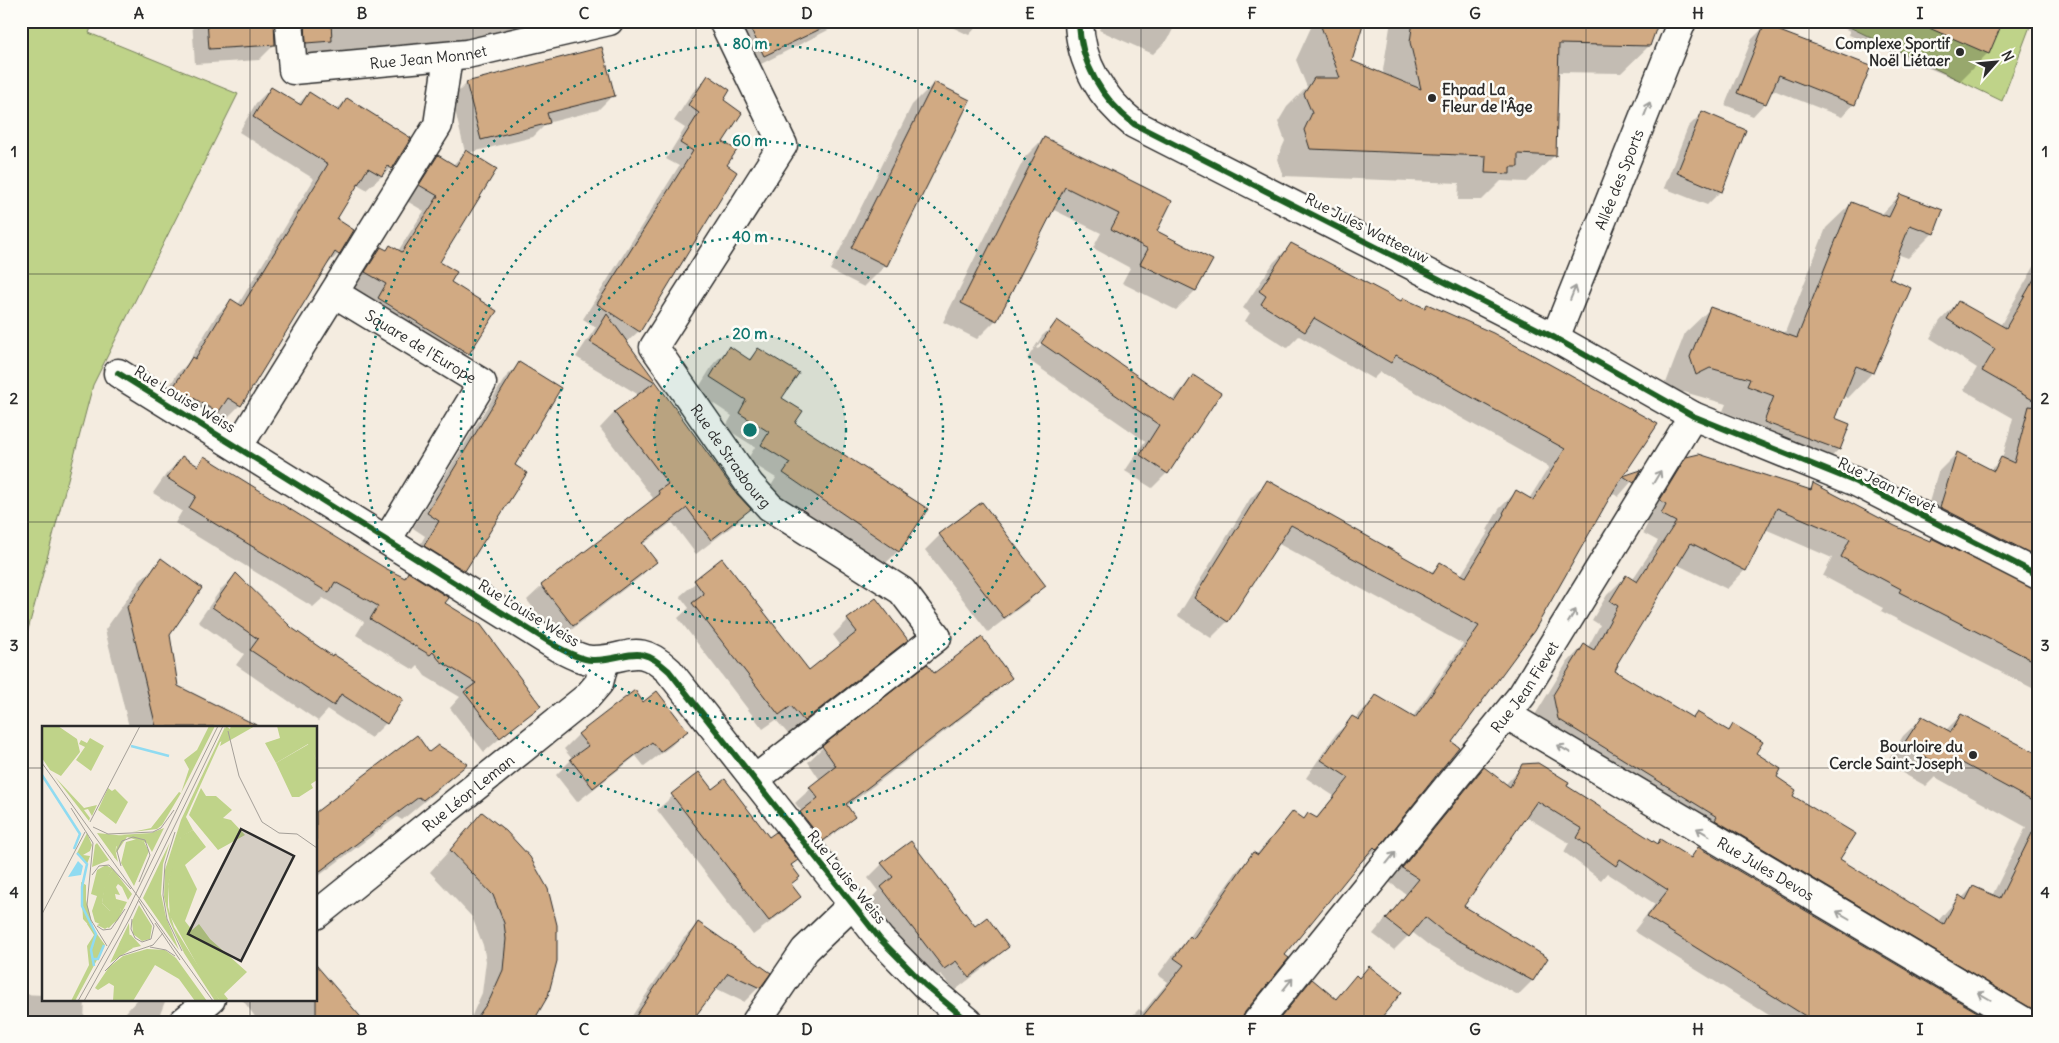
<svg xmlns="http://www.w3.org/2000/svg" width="2059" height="1043" font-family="Delius,sans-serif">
	<rect width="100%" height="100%" fill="#f4ece0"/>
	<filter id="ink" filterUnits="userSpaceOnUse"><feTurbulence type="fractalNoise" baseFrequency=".02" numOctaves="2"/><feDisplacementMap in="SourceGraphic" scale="10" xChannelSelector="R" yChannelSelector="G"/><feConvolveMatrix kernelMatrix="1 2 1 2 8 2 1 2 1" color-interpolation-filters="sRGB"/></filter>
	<g filter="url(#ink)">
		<path fill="#bfd389" stroke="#757f5a" d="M21,21h73l-5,12 149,61 -145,291 -72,271z
			M1837,21h195l-30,80z"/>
		<path fill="#0003" fill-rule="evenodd" d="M192,21h82v24l-15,15 -64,4z
			M278,21h300l-101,25 -185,12z
			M733,21h113l-97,49z
			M939,21h43l-13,14z
			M1103,21h74l-9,18 -15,15 -54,-24z
			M1314,21h43l-6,41 33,13 -1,-5 8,-49h267l-9,25 -28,27 -64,-1 -2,83 -28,27 -26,-1 -19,19h-24l1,-17 -176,-7 -6,-17 8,-18 -7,-19 9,-15 20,-20 -11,-27z
			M1828,21h174l-14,32 -28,28 -111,-46 1,-4z
			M1765,26l89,78 -12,13 -71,-28 -6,14 -12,13 -28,-11 27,-66z
			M708,77l14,24v42l3,22 -86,166 -13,12 110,152 13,14 -14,15 -39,30 -24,-32 -30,23 13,17 -15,15 -82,63 -31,-40 15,-14 102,-79 9,-9 -53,-70 14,-15 25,-18 -63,-38 20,-30 -13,-8 96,-153 -13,-7 19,-31 -11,-7 19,-29z
			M467,83l146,12 -15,15 -51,13 -14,14 -65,16 -30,109 11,20 19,71 -15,15 -89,-55 8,-14 -20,-12 14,-24 15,-15 5,3h12l26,-40 -19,-11 19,-29 14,-15 15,9 12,-13 -13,-54z
			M934,83l-48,182 -22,22 -34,-17 82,-165z
			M271,88l27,16 11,-11 27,17 11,-11 44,69 -25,22 -9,-5 -22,35 18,11 -15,23 -15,15 -83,136 -15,15 -10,-6 -13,14 -42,-26 17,-28 10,-10 29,-48 15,-15 7,4 76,-126 -75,-47 17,-29z
			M1702,113l19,78 -14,14 -43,-17 24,-61z
			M1044,138l111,94 56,28 -16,31 -19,19 -54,-27 8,-15 -37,-20 8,-15 -49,-24 -56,111 -19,19 -34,-17 82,-165z
			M1900,195l33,38 -25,25 -11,-4 -10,24 -14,94 -25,26 -6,-2 -9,23 6,30 -25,26 -74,-28 10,-25 -27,-11 3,-7 -42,-12 -13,7 -5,-16 19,-50 26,-25 73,27 42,-107 26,-25 29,12z
			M1291,245l110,57 23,7 4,-4 191,177 5,-5 15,-4 -21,24 -7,-5 -160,250 -75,107 -18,16 -129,157h-103l13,-13 4,3 25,-30 -10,-7 15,-20 16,-17 48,-67 17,-17 2,1 37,-42 10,7 12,-1 19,-23 -28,-18 30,-44 17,-16 2,1 21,-23 36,22 51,-74 -186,-101 -49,78 -17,17 -33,-22 72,-117 17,-17 163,91 10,-9 21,11 28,-44 -2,-1 12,-21 17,-17 13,7 20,-32 -169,-95 -7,7 -74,-43 -12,12 -42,-27 5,-8 -7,-5 31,-46z
			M2038,260v431l-157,-80 2,-3 -60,-32 9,-18 -67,-29 -20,41 -18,19 -51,-25 -61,100 -1,7 78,47 5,-5 31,18 5,-5 21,28 37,42 47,63 99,63 22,-25 3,1 11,-11 19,9 34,-69 -91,-50 -9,9 -40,-22 17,-28 19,-18 24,12 15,-15 77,40v264l-498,-281 -5,-23 31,-51 18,-19 4,2 12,-22 -8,-5 15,-25 19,-19 6,4 26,-39 -15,-8 5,-10 -6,-4 25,-41 20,-19 121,31 6,-5 80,42 35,14 2,-2 103,52 -1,-5 -111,-60 16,-54 19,-19 33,17 12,-11 11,-41 -49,-28 13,-22 -47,-30 10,-17 18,-19 42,24z
			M1057,322l115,79 21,-25 -26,97 -15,15 -27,-17 20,-30 -118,-82 15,-23zM1044,337h3l-9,12 -2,-1z
			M729,348l19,12 10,-10 35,73 105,128 -15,15 -114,-77 7,-11 -29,-18 8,-13 -30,-19 7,-12 -36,-24 18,-29z
			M519,364l-5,102 -50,104 -15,15 -38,-24 14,-25 -12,-8 92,-150z
			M182,458l14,8 8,-8 181,111 18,10 5,-5 35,29 96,102 -55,47 -34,-44 10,-11 -35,-21 -7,-10 -4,4 -58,-35 8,-13 -41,-24 -10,9 -138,-84 7,-12 -29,-18 14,-20z
			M981,504l63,82 -15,15 -41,31 -63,-82 15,-15z
			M161,560l8,75 8,52 76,40h-124l-24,-97 34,-48z
			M722,560l87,112 32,-26 -8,-11 15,-15 28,-20 31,39 -15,15 -103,81 -13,-15 -13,9 -85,-111 11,-10 -9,-12z
			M236,575l56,54 39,28 70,43 -15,23 -15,15 -43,-28 -10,11 -82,-56 8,-11 -46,-32 23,-33z
			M934,675l77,2 -15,15 -150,115 7,9 -15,15 -31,24 -21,-27 16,-16 -7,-9 25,-23 -12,-18 15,-15z
			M643,703l43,28 -15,15 -27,20 -8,-10 -59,46 -21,-27 16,-16 -8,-10 15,-15z
			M429,754l37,10 -21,20 -43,36 -5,-3 -81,61v-63z
			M1523,765l42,21 92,59 4,-4 28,17 10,-10 292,174h-211l-146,-91 21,-27 -48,-31 -6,7 -37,-28 5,-9 -44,-27 -63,90 70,75 -14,14 -87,-48 -19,-15 -18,18 -21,-16 33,-40 -17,-12 81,-100 14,-13 21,16z
			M699,773l13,17 84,70 -6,6v19l10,12 -15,14 -32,24 -96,-125z
			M482,814l49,208h-62l13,-29 4,-32 -3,-16 -11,-28 -42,-45z
			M882,864l93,64 32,19 -14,14 -39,30 -13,-17 -12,9 -61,-81 10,-11 -10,-13z
			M698,924l61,63 -15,15 -29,-14 -23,34h-64l55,-83z
			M1356,977l20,45h-100l36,-42 23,19z
			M21,994l23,1v4h41l-1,23h-63z
			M138,999h28l-9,23h-40z
			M242,999h74l43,23h-111l8,-4z"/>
		<path fill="#d1aa83" stroke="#2b2b2b" d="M207,21h67l1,24 -66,4z
			M305,21h26l1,20 -26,2z
			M747,21h90l-73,35z
			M1319,21h45l-12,40 69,28 -11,-47 3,-21h246l-9,25 -91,-2 -3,112 -38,-2v13h-8v7l-25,-1 1,-17 -176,-7 -6,-19 8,-17 -8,-19 10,-16h26z
			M1913,21h90l-14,33z
			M1764,25l107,41 -16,39 -76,-30 -13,29 -29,-11z
			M602,47l13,49 -68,17 3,10 -69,17 -15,-58z
			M708,75l22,15 -6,10 18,13 -19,29 14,8 -10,15 10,7 -97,160 -43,-28 96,-153 -13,-8 19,-30 -11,-8z
			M934,82l36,18 -83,166 -36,-18z
			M271,87l30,18 8,-13 30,19 8,-13 64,40 -19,31 -4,-3 -6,10 -14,-8 -31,51 17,11 -15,25 -4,-3 -94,154 -13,-8 -10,15 -44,-27 18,-29 3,2 36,-60 11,7 86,-142 -75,-47z
			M1702,111l44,19 -24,62 -45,-19z
			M1044,137l128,64 -15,30 56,29 -17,31 -56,-27 8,-15 -37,-20 8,-15 -54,-27 -68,134 -36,-18z
			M466,150l31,19 -57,93 17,10 -6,10 46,29 -28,43 -91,-56 8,-14 -21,-12 16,-25 6,3 3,-5 12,7 36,-56 -19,-11 19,-30 18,11z
			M1900,194l43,16 -9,24 -24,-9 -21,53 22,10 -37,85 -18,-7 -21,52 15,6 -10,26 -76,-28 10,-26 -27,-10 3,-7 -40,-11 -14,7 -6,-18 20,-50 87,31 54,-136 38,15z
			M1291,243l110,58 2,-3 22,10 2,-4 66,29 165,91 -44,66 -80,141 -82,111 7,5 -82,103 -3,-3 -20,23 -69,85 4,3 -44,54 -3,10h-104l46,-57 -10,-7 16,-22 3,3 60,-87 5,3 35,-44 11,8 4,-6 9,5 32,-40 -28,-18 31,-44 7,4 17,-25 39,23 64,-92 -188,-101 -63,97 -34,-24 73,-118 166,93 7,-11 26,15 38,-63 -1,-1 13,-23 17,10 32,-51 -169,-94 -5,8 -77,-45 -9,14 -44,-28 5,-8 -7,-5z
			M2038,272v131l-56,-32 13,-22 -48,-30 11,-18 48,27z
			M607,314l130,180 14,15 -40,31 -24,-32 -45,35 15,19 -84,64 -32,-41 119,-91 -2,-3 10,-7 -54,-72 41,-30 -65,-40z
			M1057,320l118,82 18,-27 28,18 -53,81 -28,-19 19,-30 -118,-82z
			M729,346l21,14 8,-12 41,25 -17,25 21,13 -8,12 133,86 -29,43 -116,-79 7,-10 -29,-18 8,-13 -30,-19 7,-13 -36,-23z
			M519,362l42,26 -46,77 12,8 -62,98 -41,-25 15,-25 -12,-8z
			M2029,406l9,1v150l-98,-50 17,-55 37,19 7,-14 13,6z
			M1699,454l112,36 2,-7 82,43 35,15 1,-3 107,52v73l-139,-71 2,-3 -60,-32 9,-18 -73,-31 -31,63 -55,-28 -74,121 1,1 -3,6 78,47 4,-6 32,19 4,-7 30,18 -7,11 25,16 -4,8 19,13 -3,6 63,38 -16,25 104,65 15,-29 7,5 7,-14 27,12 38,-77v188l-4,1 -319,-190 2,-3 -159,-98 -5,-24 31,-51 10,6 24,-44 -8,-5 16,-26 11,7 39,-60 -15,-8 5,-10 -6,-4 26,-43z
			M182,456l16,10 6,-10 181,112 20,10 3,-6 41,26 -4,5 36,22 60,81 -41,32 -36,-46 12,-9 -36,-22 -7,-9 -3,3 -60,-36 8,-13 -43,-24 -6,11 -140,-85 7,-12 -29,-18z
			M1641,470l-7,13 -11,-7z
			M982,502l64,84 -42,32 -65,-84z
			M161,558l41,30 -32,47 8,51 82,41h-104l-29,-120z
			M722,558l87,112 48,-38 -10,-13 29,-21 32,42 -104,81 -13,-15 -12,9 -87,-112 12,-9 -10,-14z
			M236,573l56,55 40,28 1,-2 70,45 -16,25 -46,-30 -7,12 -84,-56 8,-11 -46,-32z
			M982,637l30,41 -166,126 9,13 -32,24 -23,-29 18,-14 -9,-11 27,-21 -14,-20 105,-82 7,9z
			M635,690l8,12 14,-11 31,40 -28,21 -8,-10 -59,46 -23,-29 18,-13 -10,-12z
			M1961,714l77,40v50l-85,-46 -7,10 -43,-23 19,-29 29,16z
			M417,735l12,17 9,-7 30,19 -45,36 -4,-3 -103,77v-62z
			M1538,763l31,19 -2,4 91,58 2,-5 31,19 7,-11 296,175h-179l-168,-105 21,-27 -48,-31 -4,7 -39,-28 5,-9 -45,-28 -73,105 84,52 -15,23 -88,-48 -20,-16 -16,20 -23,-18 33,-40 -17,-11 82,-101 26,20 12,-23z
			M699,772l13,17 13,-10 44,58 7,-5 22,28 -7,5 9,12 -9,7 10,13 -32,24 -98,-127z
			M482,812l24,19 24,26 18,32 9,36v36l-9,35 -15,26h-59l16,-23 13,-29 3,-31 -2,-16 -11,-28 -43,-45z
			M911,841l64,85 12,-9 22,30 -40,30 -13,-16 -12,8 -63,-82 12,-10 -12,-14z
			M698,922l73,51 -11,15 -32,-15 -37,49h-59z
			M316,965l49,57h-49z
			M1369,966l33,26 -24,30h-101l35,-43 24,20 20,-24 3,3z"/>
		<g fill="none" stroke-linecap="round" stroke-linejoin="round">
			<g stroke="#2b2b2b" stroke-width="31">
				<g id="minor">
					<path id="s1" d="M289,21l4,49 174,-16 142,-33"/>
					<path id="s2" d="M723,21l60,124 -129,202 96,138 20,22 132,84 35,46 -183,143"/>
					<path d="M1079,21c1,42 23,78 55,103l421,214 138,78 163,66 182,93"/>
					<path id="s3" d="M334,293l148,90 -95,157"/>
					<path id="s4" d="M1555,338l127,-317"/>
					<path d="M118,373l441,275c10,5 22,12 33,12 36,1 44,-20 77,11l211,268 45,46 44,37"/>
					<path d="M238,447l200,-322 10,-68"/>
					<path id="s5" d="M1507,715l518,307"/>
					<path id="s6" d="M316,915l271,-218 12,-14 6,-23"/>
					<path d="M183,1022l28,-23"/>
					<path d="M756,1022l49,-72 47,-45"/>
					<path id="s7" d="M1257,1022l265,-327 171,-279"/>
				</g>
			</g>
			<use href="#minor" stroke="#fdfcf7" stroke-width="28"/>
			<g stroke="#fdfcf7" stroke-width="9">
				<path id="cycleway" d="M1079,21c1,42 23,78 55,103l421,214 138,78 163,66 182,93
					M118,373l441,275c10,5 22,12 33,12 36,1 44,-20 77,11l211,268 45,46 44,37"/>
			</g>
			<use href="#cycleway" stroke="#1b5e20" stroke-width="6"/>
		</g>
		<defs><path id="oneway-shaft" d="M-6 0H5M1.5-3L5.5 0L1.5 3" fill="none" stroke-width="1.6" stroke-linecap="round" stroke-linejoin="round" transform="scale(1.25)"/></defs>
		<g stroke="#9e9e9b">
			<use href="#oneway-shaft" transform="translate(1647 109) rotate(-68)"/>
			<use href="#oneway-shaft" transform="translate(1573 293) rotate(-68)"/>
			<use href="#oneway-shaft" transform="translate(1657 477) rotate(-59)"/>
			<use href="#oneway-shaft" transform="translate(1572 616) rotate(-59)"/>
			<use href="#oneway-shaft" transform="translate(1564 749) rotate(-149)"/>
			<use href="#oneway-shaft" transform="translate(1703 832) rotate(-149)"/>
			<use href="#oneway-shaft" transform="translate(1391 858) rotate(-51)"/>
			<use href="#oneway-shaft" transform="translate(1843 915) rotate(-150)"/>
			<use href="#oneway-shaft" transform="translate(1288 984) rotate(-51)"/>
			<use href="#oneway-shaft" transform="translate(1984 996) rotate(-150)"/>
		</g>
	</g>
	<path fill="none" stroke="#2b2b2b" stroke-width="1" stroke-opacity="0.55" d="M250,21v706M473,21v1001M696,21v1001M918,21v1001M1141,21v1001M1364,21v1001M1586,21v1001M1809,21v1001M21,274h2017M21,522h2017M21,768h23M316,768h1722M250,999v23"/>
	<circle cx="750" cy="430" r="96" fill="#0f766e" fill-opacity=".12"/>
	<g fill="none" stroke="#0f766e" stroke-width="2.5" stroke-dasharray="2.5 5">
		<circle cx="750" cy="430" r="96"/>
		<circle cx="750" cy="430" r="193"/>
		<circle cx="750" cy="430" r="289"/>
		<circle cx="750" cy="430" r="386"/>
	</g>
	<g fill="#2b2b2b" stroke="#fdfcf7" stroke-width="2">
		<circle cx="1960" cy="52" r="5"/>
		<circle cx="1432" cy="98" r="5"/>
		<circle cx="1973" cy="755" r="5"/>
	</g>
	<g text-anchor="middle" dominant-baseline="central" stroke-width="5" stroke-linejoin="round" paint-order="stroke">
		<g font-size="15" font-weight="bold" fill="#2b2b2b" stroke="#fdfcf7" text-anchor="end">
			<text x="1950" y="43">Complexe Sportif<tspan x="1950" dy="17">Noël Liétaer</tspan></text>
			<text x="1442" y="89" text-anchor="start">Ehpad La<tspan x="1442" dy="17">Fleur de l'Âge</tspan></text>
			<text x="1963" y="746">Bourloire du<tspan x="1963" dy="17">Cercle Saint-Joseph</tspan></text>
		</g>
		<g font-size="15" fill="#2b2b2b" stroke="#fdfcf7">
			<text stroke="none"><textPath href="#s1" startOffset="185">Rue Jean Monnet</textPath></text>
			<text stroke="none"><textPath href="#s4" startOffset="171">Allée des Sports</textPath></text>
			<text transform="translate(1367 228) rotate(27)">Rue Jules Watteeuw</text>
			<text stroke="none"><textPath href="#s3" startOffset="102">Square de l'Europe</textPath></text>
			<text transform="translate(185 399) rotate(31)">Rue Louise Weiss</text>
			<text stroke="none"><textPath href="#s2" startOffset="511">Rue de Strasbourg</textPath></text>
			<text transform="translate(1887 485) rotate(26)">Rue Jean Fievet</text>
			<text transform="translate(529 613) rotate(31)">Rue Louise Weiss</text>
			<text stroke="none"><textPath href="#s7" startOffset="429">Rue Jean Fievet</textPath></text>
			<text stroke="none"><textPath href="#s6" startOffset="195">Rue Léon Leman</textPath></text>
			<text stroke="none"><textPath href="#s5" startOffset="301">Rue Jules Devos</textPath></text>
			<text transform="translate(847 877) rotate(51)">Rue Louise Weiss</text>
		</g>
	</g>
	<g transform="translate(42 726)">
		<rect width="275" height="275" fill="#f4ece0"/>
		<path d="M184,0l4,3 1,-3h24l-35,20zM235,0h40v35l-9,-17 -32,19 -11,-20 15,-5zM48,12l14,8 -13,25 -15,-11 9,-13 -6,-3 2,-4 6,3zM66,62l4,3 3,-2 13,13 -12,22 -18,-14zM159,62l5,8h10l16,14 -9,8 8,2 14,15 -27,15 -29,-35zM137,66l2,1 -19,32 -5,4 -25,3 19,-4zM122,102l-12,24 -5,-9 -20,-6 -11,16 2,9 -4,-5 4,-15 6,-6 -6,-1 33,-2zM151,104l13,17 -21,18 12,24 -12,32 7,9 7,-6 11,15 37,33 -23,22 4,5 -3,2h-5l-15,-22 -35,-63 -2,-30 5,-25 8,-25zM128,116l-7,22 -2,30 5,23 13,33 -36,-52zM71,143l19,25 -4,6 -6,-13 -4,-3 -2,3 4,8 -5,-1 1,5 11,3 -9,18 -13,9 -8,-4 21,-10 3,-7 -11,3 -8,-8 3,-22zM97,179l13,21 -2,13 -8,2 -9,-7 -1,-13zM47,197l16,22 -30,56h-4l18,-36 -2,-19 7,-11 -7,-11zM87,197l1,24 3,1 -23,15zM105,223l18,1 11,8 31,43h-12l-16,-22 -24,-14 -22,36h-20l1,-15 -5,-3 -11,7 -3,-2 14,-21 14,-11z" fill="#bfd389"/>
		<path d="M0,0h16l19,13 3,13 -19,24 -11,-6 -8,-12zM167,0h6l-34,67 8,-24 -5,-9 13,-10zM183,1l2,12 -7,3 -34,75 7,13 -12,7 -13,49v21l6,20 46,74h-5l-31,-48 -14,-31 -6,-25 1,-27 16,-50zM13,51l29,31 13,-3 -5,11 -4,-7 -4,1 6,8 -1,3zM45,107l5,12 -2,6 -7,4 7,1 -3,8 -10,-11zM55,107l29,3 -10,11 -1,11zM95,113l7,3 5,9 -15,35 -13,-23 5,-21zM55,117l12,17 -17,7 3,-22zM64,139l7,4 -7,12 -4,22 8,8 7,-8 4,5 -3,10 -9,10 -14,-6 -3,-11 5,-15 -6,-2 6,-24zM39,156l5,3v15l8,31 -11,-12zM83,208l6,1 10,11 -18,4 -4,-6z" fill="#bfd389"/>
		<path d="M267,18l8,17v19l-6,4 2,4 -14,9h-7l-16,-34z" fill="#bfd389"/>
		<path d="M36,135l5,5 -2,9 -13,2z" fill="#90dbf1"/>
		<path fill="none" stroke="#90dbf1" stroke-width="2.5" d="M89,20l38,10M0,49l38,59 -6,15M35,127l10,11 -5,23v19l14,28 -5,16 3,16M50,233h6l6,-14"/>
		<path fill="none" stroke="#a49f98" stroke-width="1" d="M186,5l11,45 23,46 17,11 18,1 20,14M0,37l171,238M29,82l22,35 -6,62 4,15 16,26M48,96l50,-96M51,101l15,7 45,-2 8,-4 13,-18M133,106l-10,32 -2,31 4,24 15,32M79,140l-4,-15 5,-10 11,-4 12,3 5,15 -11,27M50,149l7,-9 10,-1 22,24M0,188l43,-82M90,193l-1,10 4,9 7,4 9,-3 3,-13 -15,-25M113,197l25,37M55,200l6,4 8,-1 14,-20M108,221l16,3 9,6M63,245l15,-15 33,-11 10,-12M36,275l40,-71 100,-204M42,275l46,-83 93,-192"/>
		<path fill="#2b2b2b" fill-opacity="0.15" stroke="#2b2b2b" stroke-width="2.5" d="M199,103l53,27 -53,105 -53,-27z"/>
		<rect width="275" height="275" fill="none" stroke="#2b2b2b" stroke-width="2.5"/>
	</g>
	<circle cx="750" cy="430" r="8" fill="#0f766e" stroke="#fdfcf7" stroke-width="2.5"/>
	<g font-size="15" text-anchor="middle" font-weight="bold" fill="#0f766e" stroke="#fdfcf7" stroke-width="5" stroke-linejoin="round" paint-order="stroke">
		<text x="750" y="49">80 m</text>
		<text x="750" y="146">60 m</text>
		<text x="750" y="242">40 m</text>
		<text x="750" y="339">20 m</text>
	</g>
	<rect width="2059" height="1043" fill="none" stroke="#fdfcf7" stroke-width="55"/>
	<g transform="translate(1996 62) rotate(63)" stroke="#fdfcf7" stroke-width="4" paint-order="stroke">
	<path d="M0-4L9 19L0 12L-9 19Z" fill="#2b2b2b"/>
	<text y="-8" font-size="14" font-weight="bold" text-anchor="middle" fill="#2b2b2b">N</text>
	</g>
	<rect x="28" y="28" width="2004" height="988" fill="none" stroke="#2b2b2b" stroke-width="2"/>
	<g font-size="16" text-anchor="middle" font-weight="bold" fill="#2b2b2b">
		<text x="139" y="19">A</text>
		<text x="362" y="19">B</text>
		<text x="584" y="19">C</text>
		<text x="807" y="19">D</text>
		<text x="1030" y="19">E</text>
		<text x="1252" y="19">F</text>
		<text x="1475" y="19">G</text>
		<text x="1698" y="19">H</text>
		<text x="1920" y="19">I</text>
		<text x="14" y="157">1</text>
		<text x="2045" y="157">1</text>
		<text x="14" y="404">2</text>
		<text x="2045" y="404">2</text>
		<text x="14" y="651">3</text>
		<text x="2045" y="651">3</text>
		<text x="14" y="898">4</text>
		<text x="2045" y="898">4</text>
		<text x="139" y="1035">A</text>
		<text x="362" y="1035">B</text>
		<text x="584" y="1035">C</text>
		<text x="807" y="1035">D</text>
		<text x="1030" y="1035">E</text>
		<text x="1252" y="1035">F</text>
		<text x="1475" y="1035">G</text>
		<text x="1698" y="1035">H</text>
		<text x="1920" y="1035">I</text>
	</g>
</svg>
